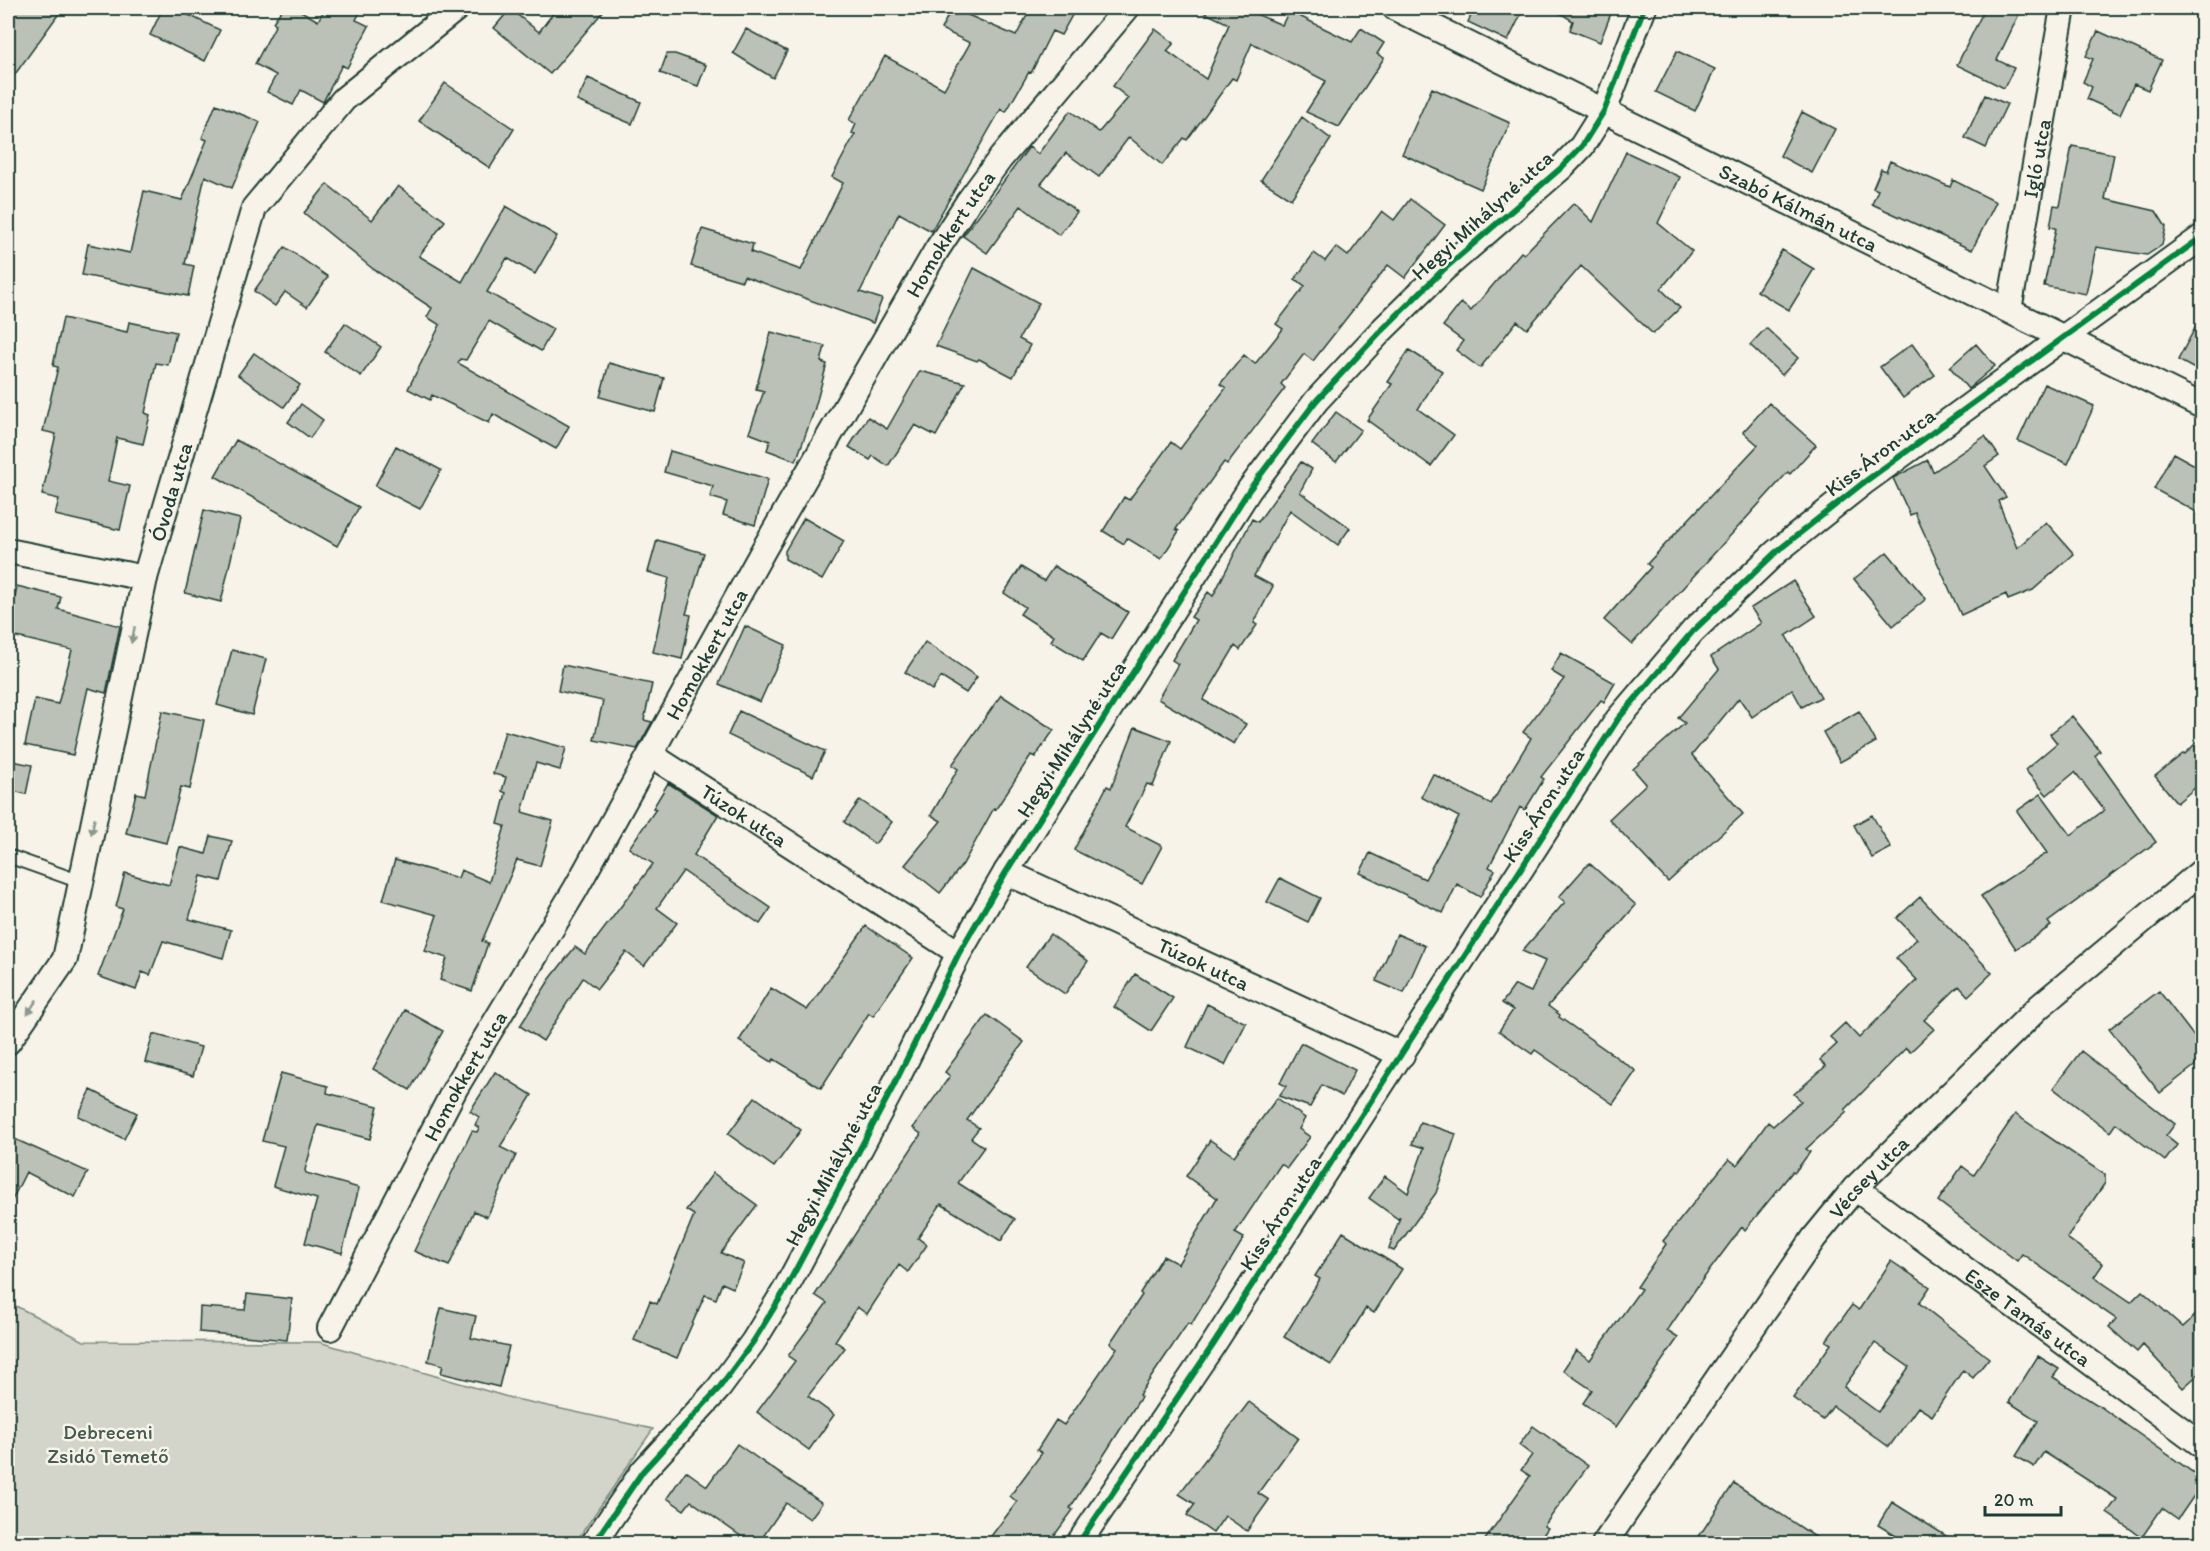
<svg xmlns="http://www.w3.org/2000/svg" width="2210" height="1551" font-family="Itim,sans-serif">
	<rect width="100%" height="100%" fill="#f7f3e8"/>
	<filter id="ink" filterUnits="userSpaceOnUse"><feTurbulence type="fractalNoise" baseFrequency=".0167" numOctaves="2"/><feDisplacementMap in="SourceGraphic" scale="12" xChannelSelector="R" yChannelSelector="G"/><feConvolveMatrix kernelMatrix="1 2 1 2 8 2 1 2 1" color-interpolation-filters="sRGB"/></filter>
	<g filter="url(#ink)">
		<path fill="#d3d5ca" stroke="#79897f" stroke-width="1.5" d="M8,1302l76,39 235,1 192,56 142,31 -78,114h-567z"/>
		<path fill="#bbc1b6" stroke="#1f3d34" stroke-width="1.5" fill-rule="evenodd" d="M8,8h55l-55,76z
			M163,8h11l46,22 -15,31 -55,-26z
			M283,8h13l22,13 7,-13h37l-6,12 13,6 -22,42 -5,-3 -19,37 -22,-12 -8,15 -26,-13 9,-17 -21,-11 21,-40 -3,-2z
			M557,8h49l-56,66 -56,-46 16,-19 29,23z
			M952,8l64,28 15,-28h45l-15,27 -9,-4 -21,42 -2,-1 -23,40 -5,-3 -70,122 -32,-18 -39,79 22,7 -9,24 -129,-47 -2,5 -51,-15 11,-37 51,15 -2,8 50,18 42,-87 -11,-6 23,-43 -3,-1 4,-9 -7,-4 36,-64 59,33 26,-46 -29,-14z
			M1195,8h47l40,17 7,-14 63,31 9,-14 23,15 -7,11 7,4 -45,69 -33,-15 20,-31 -74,-38 -16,37 -4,-2 -45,62 -3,-2 -22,27 -33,-28 -30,40 -33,-24 -25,31 36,28 -18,23 -38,-29 -34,47 -24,-17 66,-89 9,7 32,-43 29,21 29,-34 -15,-12 42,-57 19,14 -7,8 39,28 23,-55z
			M1475,8h49l-16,33 -40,-19z
			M1552,8h61l-13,34 -30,-12 3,-9z
			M1985,8h37l-25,52 17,8 -10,20 -47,-23z
			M746,29l41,22 -14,27 -40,-25z
			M2098,31l64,29 -14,30 -14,-6 -14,30 -33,-15 5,-12 -9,-5 10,-23 -7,-3z
			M1677,51l38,18 -20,42 -39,-19z
			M667,54h8l31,11 -8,21 -38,-13z
			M588,78l53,24 -9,22 -55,-23z
			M445,83l69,46 -24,39 -71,-47z
			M1432,88l78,35 -29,66 -79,-35z
			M1985,95l22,9 -21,44 -21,-10z
			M216,104l44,18 -28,66 -27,-12 -20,88 9,2 -6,30 -106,-21 6,-31 42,9 14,-62 38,9 25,-60 -5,-2z
			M1802,112l33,17 -23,44 -32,-17z
			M1302,117l29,22 -40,60 -30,-19z
			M2072,146l42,8 -9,45 51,12 10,16 -4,18 -15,10 -51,-8 -10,47 -42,-8 12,-58 -6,-1 4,-22 6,1z
			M1626,152l54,25 -22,46 34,28 -31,38 19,19 -27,26 -72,-68 -54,63 -10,-8 -37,47 -24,-18 7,-9 -20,-15 18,-23 10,8 50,-59 3,2 50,-51 19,19z
			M1890,161l60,26 3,-7 43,22 -24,48 -100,-46 6,-14 -5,-2 8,-19 5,2z
			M327,184l45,36 26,-34 47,35 -26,35 43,26 44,-76 51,30 -22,38 -28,-16 -20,34 66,37 -12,22 -52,-30 -23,39 -6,-1 -2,4 111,63 -13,23 -63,-35 -4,9 -57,-28 -2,5 -22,-11 32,-64 -13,-8 5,-9 -59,-39 -69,-56z
			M1410,199l35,26 -40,53 -17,-13 -75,96 -9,-7 -23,30 4,4 -58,76 -3,-2 -48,67 3,2 -18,28 -34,-21 -3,6 -21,-13 21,-34 5,3 42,-58 9,7 46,-61 -6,-4 24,-29 11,9 28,-35 -7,-5 29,-38 -10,-7 19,-26 11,8 11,-14 12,9 34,-45 12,9z
			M285,247l43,30 -21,30 -22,-15 -10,14 -21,-15z
			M1782,250l32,19 -25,41 -32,-19z
			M974,268l65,35 -20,36 11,6 -17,32 -34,-18 -2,2 -41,-15z
			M2202,315v58l-24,-13z
			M63,318l64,14 2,-10 47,10 -8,33 -12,-2 -11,50 5,2 -7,29 -26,-6 -9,43 22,5 -10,44 -65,-15 4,-16 -17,-4 14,-61 -13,-3 15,-64 -5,-1z
			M345,323l36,24 -20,29 -36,-24z
			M1766,328l32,30 -16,17 -32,-30z
			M771,332l54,14 -4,16 6,2 -13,47 -18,50 -29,-11 3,-9 -21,-8 15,-42 -8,-2z
			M1912,344l23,31 -32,23 -23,-31z
			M1976,344l19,22 -27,23 -18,-22z
			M1409,350l33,21 -24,38 36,26 -23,31 -64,-46 25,-36 -4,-2z
			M254,353l46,32 -16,22 -46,-32z
			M609,363l55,15 -9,34 -55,-15z
			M920,371l45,12 -29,53 -21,-11 -27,41 -15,-10 -3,4 -21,-13 19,-30 19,12z
			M2044,384l50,22 -26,58 -50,-23z
			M1769,403l47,42 -26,29 -2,-2 -156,172 -28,-24 47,-53 -4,-3 111,-119 -15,-13z
			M301,404l22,16 -13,18 -22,-16z
			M1336,412l25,18 -25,32 -24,-18z
			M1985,436l14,20 -14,10 21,31 -8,4 19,47 29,-26 28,32 -41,36 -25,10 -2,-6 -45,21 -46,-102 -5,2 -17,-37 35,-18 5,12z
			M236,440l123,67 -22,39 -122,-70z
			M396,446l45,24 -21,39 -45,-23z
			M670,451l98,28 -13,46 -32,-10 4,-13 -17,-5 3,-11 -49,-14z
			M2173,453l29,16v46l-48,-26z
			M1301,462l11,7 -12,23 50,36 -12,17 -48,-35 -36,66 19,10 -19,37 3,2 -17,25 -5,-4 -32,54 43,24 -12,20 -76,-45 20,-35 -6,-4 24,-40 -5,-3 17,-25 5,4 39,-77 6,3z
			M204,510l36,9 -19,83 -36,-9z
			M804,518l40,23 -22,39 -37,-21v-8z
			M657,540l47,13 -18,61 5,1 -9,44 -29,-7 16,-74 -21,-6z
			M1887,552l39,47 -33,27 -39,-47z
			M1054,566l74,46 -17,27 -10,-6 -18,28 -32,-20 3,-5 -34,-22 5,-7 -21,-14 17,-26 23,14z
			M1793,581l23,35 -30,20 35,61 -19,10 -10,-18 -40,28 -13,-19 -47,57 51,59 -75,68 -59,-63 37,-35 -13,-15 52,-46 -7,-5 41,-49 -8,-12 50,-34 -10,-15z
			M17,586l44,11 -3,12 62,17 -14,67 -18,-5 -15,67 -48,-10 10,-46 23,5 14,-54 -64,-15z
			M745,626l41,19 -26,57 -41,-18z
			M925,642l52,35 -11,16 -25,-16 -9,13 -27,-18z
			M232,650l34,9 -14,56 -35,-10z
			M1561,653l54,30 -11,19 -3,-2 -60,77 3,2 -19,31 -5,-3 -31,60 6,3 -15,27 -23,-13 -14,29 -83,-40 10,-20 55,26 34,-62 -38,-20 12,-23 58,30 40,-66 -8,-6 41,-53 -13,-8z
			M563,665l89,19 -8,36 8,2 -15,27 -43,-9 9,-39 -45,-10z
			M1001,695l53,35 -19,27 -4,-2 -35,54 -2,-1 -31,56 -23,29 -35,-28 36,-44 -10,-6 27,-46 -6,-4z
			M162,711l42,9 -14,69 -9,-2 -15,56 -40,-10 10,-40 9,2z
			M739,711l86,40 -12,25 -85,-41z
			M1859,711l17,31 -36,20 -17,-30z
			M2072,716l28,35 -5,5 61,86 -108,80 3,4 -35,23 -35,-53 66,-43 -30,-42 24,-17 30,41 33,-25 -29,-38 -28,23 -22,-25 32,-27 -7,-9z
			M1135,727l36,14 -18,45 -6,-2 -22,43 37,19 -20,38 -68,-34 33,-64 4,2z
			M505,731l61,17 -6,22 -24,-7 -14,49 31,9 -13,45 -23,-6 -35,81 6,2 -16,48 -32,-11 7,-22 -22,-7 12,-36 -54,-15 12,-40 63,18 3,-8 28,12 16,-56 -7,-2 8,-31 -4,-2 4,-14 -13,-3z
			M2202,737v45l-25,21 -22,-27 29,-23 1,1z
			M8,760l24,5 -6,29 -18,-4z
			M668,783l50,32 -24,40 77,53 -11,16 -77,-53 -26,37 20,15 -33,43 -18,-14 -29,37 -14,-11 -40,63 -23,-15 30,-47 25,-32 10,7 68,-90 -24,-16 27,-39 -3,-1z
			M860,800l32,22 -17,22 -31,-22z
			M1872,815l19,33 -19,10 -18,-33z
			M211,836l21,5 -11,40 -20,-5 -12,43 42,11 -8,28 -60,-17 -13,34 -8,-3 -6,18 -38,-14 25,-67 -7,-2 9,-34 44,12 11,-38 26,7z
			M1589,863l47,42 -88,101 12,9 -1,2 77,54 -23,33 -78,-54 -3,4 -33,-23 14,-21 -11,-7 13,-18 16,7 14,-31 -23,-10 43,-49 -6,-5z
			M1280,878l40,20 -12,24 -41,-20z
			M1920,897l72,76 -24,23 -9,-10 -35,34 10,9 -24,23 -4,-4 -61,62 2,2 -41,37 4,3 -15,20 -2,-1 -48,59 -3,-3 -45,60 -30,44 11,7 -62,89 -33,-24 9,-13 -29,-20 13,-20 14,10 51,-71 -4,-2 29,-43 -3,-3 66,-82 8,6 31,-43 5,4 28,-25 -7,-7 32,-28 -6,-6 17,-16 -7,-7 15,-14 14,15 58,-58 -21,-22 21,-19 -20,-21z
			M866,926l47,32 -40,58 -4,-3 -48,75 -47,-29 -2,3 -33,-21 32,-53 36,22z
			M1050,934l38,27 -23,33 -39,-27z
			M1397,934l28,12 -21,47 -28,-12z
			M1135,974l38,24 -22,33 -37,-24z
			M2159,991l43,56v13l-42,33 -51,-64z
			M1207,1004l39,19 -21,42 -38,-18z
			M405,1010l38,21 -33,59 -37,-21z
			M987,1015l37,27 -57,78 12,8 -8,10 13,9 -26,36 57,36 -14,22 -60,-37 -23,34 9,7 -19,27 -9,-7 -32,49 -10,-7 -22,34 10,7 -37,48 26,19 -25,35 -52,-38 38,-51 -7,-5 39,-53 -12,-8 106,-161 -8,-6 37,-52 -5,-4z
			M153,1034l48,13 -8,29 -48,-14z
			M1301,1043l54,27 -13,26 -20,-11 -12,22 -31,-11 7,-10 -6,-3z
			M2081,1051l94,73 -9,12 11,9 -12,16 -49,-38 -6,9 -57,-44z
			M495,1072l37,23 -32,52 16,8 -29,62 -13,-6 -25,55 -35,-15 58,-120 5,1 2,-4 -4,-3 4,-8 -9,-6z
			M281,1073l47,13 -1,7 51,13 -8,33 -52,-14 -13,45 1,3 53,15 -17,65 -37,-10 12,-44 -44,-13 11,-40 -22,-5z
			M91,1090l46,23 -13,26 -46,-23z
			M755,1097l46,33 -27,37 -46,-33z
			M1277,1098l28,20 -6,11 11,8 -23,31 -6,-4 -46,69 9,5 -53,87 -3,-2 -49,72 2,2 -71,111 3,2 -25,34h-63l32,-42 -7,-6 32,-43 -5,-3 19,-30 8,5 53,-77 -7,-5 32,-48 -2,-2 23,-37 15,8 39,-66 -31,-22 24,-36 24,16z
			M2015,1114l90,61v8l-38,55 36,26 -9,13 37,25 11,-11 41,36 19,-18v62l-19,17 -40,-43 -6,7 -28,-25 7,-8 -94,-65 -5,7 -79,-60 24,-35 12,9z
			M1420,1122l36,12 -20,59 -42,58 -5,-2 11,-32 -2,2 -29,-21 16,-22 23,17 16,-45 -12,-4z
			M8,1136l80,36 -13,25 -49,-25 -18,36z
			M713,1173l44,32 -36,48 23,10 -11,25 -11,-5 -6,16 -11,-4 -28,63 -43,-18 16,-39 7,3 37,-89 -8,-5z
			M1343,1232l59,37 -28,44 -8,-5 -35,57 -47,-28 36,-58 -5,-3z
			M1891,1261l39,26 -11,16 70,55 -16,20 -10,-8 -31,46 -14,-9 -29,40 -56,-41 -10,14 -30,-22 38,-54 -5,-3 26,-36 7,5zM1875,1343l34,24 -31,45 -34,-25z
			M247,1294l45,5 -5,41 -88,-8 1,-25 45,3z
			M441,1308l35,8 -5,22 38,8 -10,41 -58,-14 2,-8 -15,-4z
			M2038,1356l21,13 -6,8 48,30 101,72v5l-24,35 -16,-11 -20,29 -35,-24 10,-14 -73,-47 -10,15 -18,-11 22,-35 -29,-19z
			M1249,1402l49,36 -40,55 11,7 -22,31 -22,-15 -12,17 -26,-18 8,-11 -16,-10z
			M1533,1426l55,40 -44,60 4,2 -11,16h-55l48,-68 -9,-6 11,-15 -13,-10z
			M737,1444l85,59 -12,16 -24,-16 -28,41h-6l-61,-43 -7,9 -17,-12 19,-27 21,15z
			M1734,1483l92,61h-132z
			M1892,1502l67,42h-68l5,-8 -18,-11z"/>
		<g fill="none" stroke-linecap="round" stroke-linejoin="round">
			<g stroke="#1f3d34" stroke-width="16">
				<path id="lane" d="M8,856l73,26"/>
			</g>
			<g stroke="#1f3d34" stroke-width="28">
				<g id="street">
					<path id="s1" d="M1395,8l807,398"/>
					<path id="s2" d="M2009,310l54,-302"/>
					<path d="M8,551l137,27"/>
					<path id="s3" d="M651,755l308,198"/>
					<path id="s4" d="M1006,872l396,183"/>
					<path id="s5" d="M8,1042l57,-83 80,-381 109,-370 90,-109 113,-91"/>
					<path id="s6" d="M1855,1188l347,257"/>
					<path id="s7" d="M330,1328l126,-241 119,-197 189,-341 172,-298 32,-49 32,-43 127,-151"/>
					<path d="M593,1544l50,-73 76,-83 34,-46 32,-52 109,-205 65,-132 47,-81 243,-382 67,-89 65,-70 62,-61 118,-102 21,-22 22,-35 40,-103"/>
					<path d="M1078,1544l135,-199 405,-626 75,-88 83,-79 87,-69 339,-246"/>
					<path id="s8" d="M1604,1544l210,-306 41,-50 185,-182 162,-135"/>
				</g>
			</g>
			<use href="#lane" stroke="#f7f3e8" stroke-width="12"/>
			<use href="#street" stroke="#f7f3e8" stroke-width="24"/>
			<g stroke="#f7f3e8" stroke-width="10">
				<path id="cycleway" d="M593,1544l50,-73 76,-83 34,-46 32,-52 109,-205 65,-132 47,-81 243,-382 67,-89 65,-70 62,-61 118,-102 21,-22 22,-35 40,-103
					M1078,1544l135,-199 405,-626 75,-88 83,-79 87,-69 339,-246"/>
			</g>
			<use href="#cycleway" stroke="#00873e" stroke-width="6"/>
		</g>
		<defs><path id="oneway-solid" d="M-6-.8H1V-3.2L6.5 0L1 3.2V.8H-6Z" transform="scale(1.5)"/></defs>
		<g fill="#8b988e">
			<use href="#oneway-solid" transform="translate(133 635) rotate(102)"/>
			<use href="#oneway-solid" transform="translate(93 826) rotate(102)"/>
			<use href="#oneway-solid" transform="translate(32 1007) rotate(124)"/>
		</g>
	</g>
	<g text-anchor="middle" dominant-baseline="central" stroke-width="5" stroke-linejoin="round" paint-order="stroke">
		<g font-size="21" fill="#1f3d34" stroke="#f7f3e8">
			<text stroke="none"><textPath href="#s2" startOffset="154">Igló utca</textPath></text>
			<text stroke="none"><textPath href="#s1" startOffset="450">Szabó Kálmán utca</textPath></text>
			<text transform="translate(1482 215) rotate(-42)">Hegyi Mihályné utca</text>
			<text stroke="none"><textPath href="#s7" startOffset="1258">Homokkert utca</textPath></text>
			<text transform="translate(1880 452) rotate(-37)">Kiss Áron utca</text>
			<text stroke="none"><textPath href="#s5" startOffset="580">Óvoda utca</textPath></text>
			<text stroke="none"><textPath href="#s7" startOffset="772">Homokkert utca</textPath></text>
			<text transform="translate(1071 739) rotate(-57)">Hegyi Mihályné utca</text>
			<text transform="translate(1543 805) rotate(-57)">Kiss Áron utca</text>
			<text stroke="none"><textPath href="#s3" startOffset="111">Túzok utca</textPath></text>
			<text stroke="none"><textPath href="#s4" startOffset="218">Túzok utca</textPath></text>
			<text stroke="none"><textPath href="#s7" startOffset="286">Homokkert utca</textPath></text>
			<text transform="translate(833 1164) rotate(-62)">Hegyi Mihályné utca</text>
			<text stroke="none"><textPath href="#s8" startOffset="453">Vécsey utca</textPath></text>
			<text transform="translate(1280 1213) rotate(-57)">Kiss Áron utca</text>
			<text stroke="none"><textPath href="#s6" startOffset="216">Esze Tamás utca</textPath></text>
		</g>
		<g font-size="21" fill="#435b52" stroke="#f7f3e8">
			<text x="108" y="1431">Debreceni<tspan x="108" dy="24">Zsidó Temető</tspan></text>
		</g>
	</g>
	<rect width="2210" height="1551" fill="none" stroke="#f7f3e8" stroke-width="30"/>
	<rect x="15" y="15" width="2180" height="1521" fill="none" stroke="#1f3d34" stroke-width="2" filter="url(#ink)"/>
	<path d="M1985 1506v9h76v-9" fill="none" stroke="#1f3d34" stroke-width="3"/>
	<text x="1994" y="1506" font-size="18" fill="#1f3d34" stroke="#f7f3e8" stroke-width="4.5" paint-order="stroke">20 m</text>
</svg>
